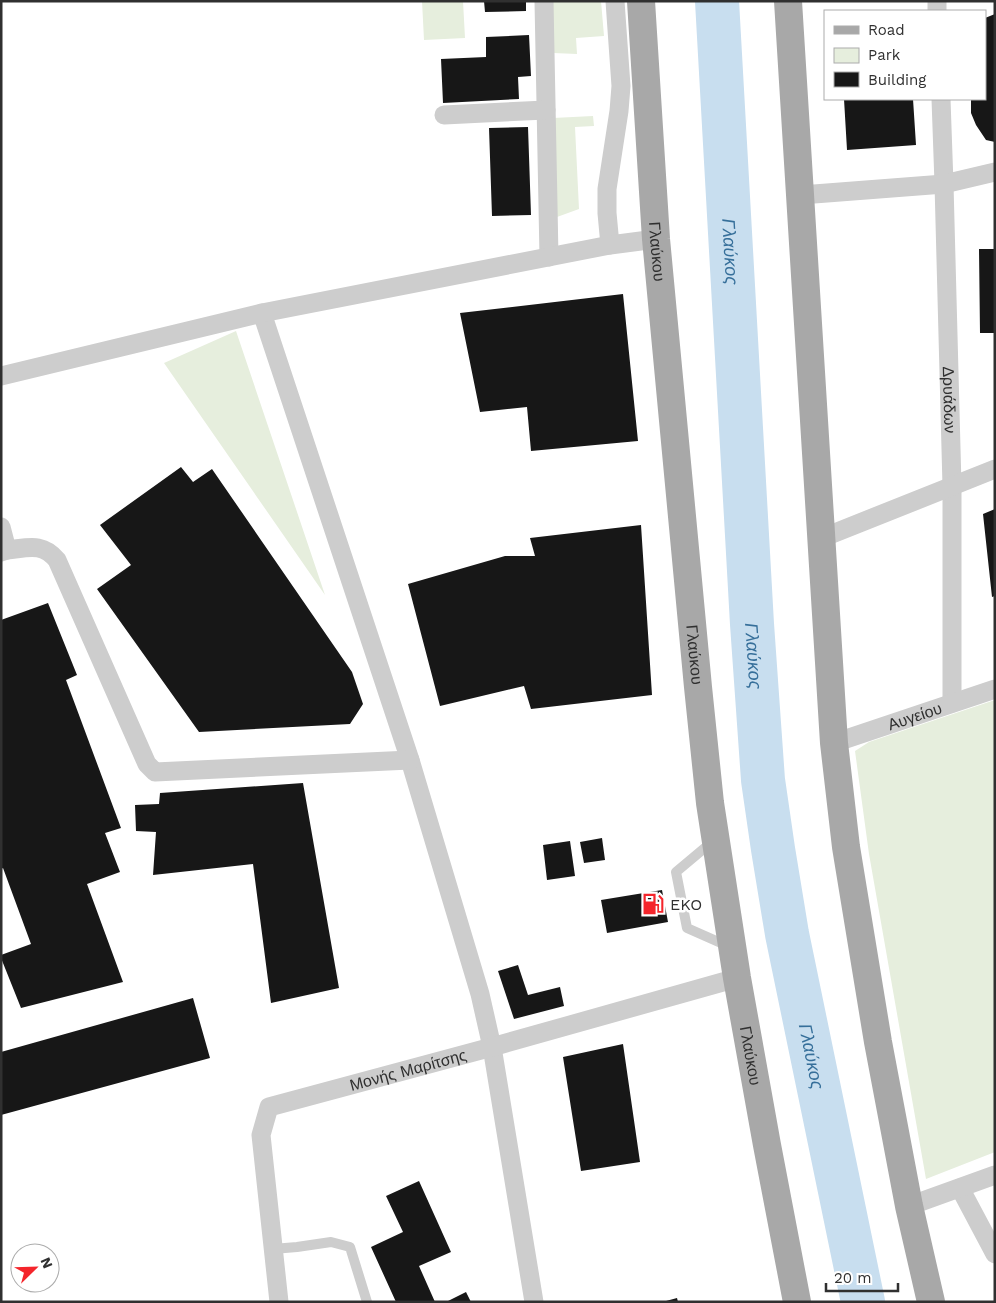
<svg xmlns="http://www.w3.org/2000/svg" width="996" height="1303" font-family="'Work Sans',sans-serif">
	<rect width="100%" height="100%" fill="#fff"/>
	<path fill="#e6eedd" d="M422,1h41l2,37 -41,2z
		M552,1h49l3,35 -28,2 1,16 -24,-1z
		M593,116l1,10 -19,1 4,82 -22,8 -4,-99z
		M236,331l89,264 -161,-232z
		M995,700v452l-69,27 -57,-325 -14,-103 14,-9z"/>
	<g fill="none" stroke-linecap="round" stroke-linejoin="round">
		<path stroke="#c8deef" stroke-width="44" id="s1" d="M717,1l35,623 11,156 10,69 14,85 76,368"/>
	</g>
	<path fill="#171717" d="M484,1h42v10l-41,1z
		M995,14v128l-9,-2 -10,-15 -5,-12v-14h14v-81z
		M529,35l2,41 -13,1 1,22 -76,4 -2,-44 45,-2v-20z
		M844,99h69l3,46 -69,5z
		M528,127l3,88 -39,1 -3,-88z
		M979,249h16v84h-15z
		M623,294l15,147 -107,10 -4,-44 -47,5 -20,-99z
		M181,467l12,15 19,-13 140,203 11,32 -13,20 -151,8 -102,-143 34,-24 -31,-40z
		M995,509v87l-3,1 -9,-83z
		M641,525l11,170 -121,14 -7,-23 -84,20 -32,-122 97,-28h30l-5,-18z
		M48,603l29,72 -11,5 55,148 -16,5 15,39 -33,12 36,98 -102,26 -20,-50v-3l30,-11 -28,-76 -2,1v-249z
		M303,783l36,205 -68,15 -18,-139 -100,11 3,-43 -20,-1 -1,-26 24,-1 1,-11z
		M602,838l3,22 -21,3 -4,-21z
		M570,841l5,35 -28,4 -4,-35z
		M662,890l6,32 -61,11 -6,-33z
		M518,965l10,30 32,-8 4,19 -50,13 -16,-48z
		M193,998l17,60 -209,57v-63z
		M623,1044l17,118 -59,9 -18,-114z
		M419,1181l32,71 -32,14 16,36h-39l-25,-55 32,-15 -17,-36z
		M466,1292l5,10h-25z
		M677,1298l1,4h-12v-1z"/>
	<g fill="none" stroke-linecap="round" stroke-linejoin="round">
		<path stroke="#cdcdcd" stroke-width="10" d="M713,841l-37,31 11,56 43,19
			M273,1249l24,-2 34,-5 19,5 17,55"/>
		<g stroke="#cdcdcd" stroke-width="19">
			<path d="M544,1l5,256"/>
			<path d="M937,1v10"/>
			<path id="s2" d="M941,99l3,85 8,302v217"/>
			<path d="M444,115l102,-5"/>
			<path d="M801,195l143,-11 51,-12"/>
			<path d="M610,245l-3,-32v-24l12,-78 2,-25 -6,-85"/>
			<path d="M262,313l148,447 70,234 12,53 42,255"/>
			<path d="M1,376l261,-63 348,-68 46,-6"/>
			<path d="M1,527l6,23 -6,2"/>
			<path d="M822,538l173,-69"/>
			<path d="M7,550c21,-2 35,-8 50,10l90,204 8,8 255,-12"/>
			<path id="s3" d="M834,743l161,-54"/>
			<path d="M960,1188l35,66"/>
			<path d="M909,1206l86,-31"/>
			<path id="s4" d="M279,1302l-18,-167 8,-28 223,-60 245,-69"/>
		</g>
		<g stroke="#a8a8a8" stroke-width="28">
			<path id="s5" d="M641,1l15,238 42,448 12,116 27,175 30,167 30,157"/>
			<path d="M788,1l46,742 12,104 32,195 31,164 22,96"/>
		</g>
	</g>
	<defs>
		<g id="fuel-bare" transform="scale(1.725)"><path d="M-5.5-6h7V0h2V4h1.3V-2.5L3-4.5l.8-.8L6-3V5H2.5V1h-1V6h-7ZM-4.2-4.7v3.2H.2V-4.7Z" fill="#f4252b" stroke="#fff" stroke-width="2.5" paint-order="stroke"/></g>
	</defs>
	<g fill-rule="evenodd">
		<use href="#fuel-bare" x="653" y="904"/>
	</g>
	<g text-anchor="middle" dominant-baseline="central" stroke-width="5" stroke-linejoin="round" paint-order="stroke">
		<g font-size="16" fill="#303030" stroke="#fff">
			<text stroke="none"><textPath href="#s5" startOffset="251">Γλαύκου</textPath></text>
			<text stroke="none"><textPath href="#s2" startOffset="301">Δρυάδων</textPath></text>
			<text stroke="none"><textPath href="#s5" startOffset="656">Γλαύκου</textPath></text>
			<text stroke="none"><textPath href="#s3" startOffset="85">Αυγείου</textPath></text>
			<text stroke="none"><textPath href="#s5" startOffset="1061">Γλαύκου</textPath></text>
			<text stroke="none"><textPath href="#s4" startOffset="341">Μονής Μαρίτσης</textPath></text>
		</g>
		<g font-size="16" fill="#303030" stroke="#fff" text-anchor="start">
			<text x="670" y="904">EKO</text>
		</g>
		<g font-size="18" font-style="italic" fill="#366f9a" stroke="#fff">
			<text stroke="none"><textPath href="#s1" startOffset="251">Γλαύκος</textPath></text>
			<text stroke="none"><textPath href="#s1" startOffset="656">Γλαύκος</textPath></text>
			<text stroke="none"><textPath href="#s1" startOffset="1061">Γλαύκος</textPath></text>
		</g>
	</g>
	<rect width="996" height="1303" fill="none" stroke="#303030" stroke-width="5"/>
	<rect x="824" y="10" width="162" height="90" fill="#ffffff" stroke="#acacac"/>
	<rect x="834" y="26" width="25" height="8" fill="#a8a8a8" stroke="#acacac"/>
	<text x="868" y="35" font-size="15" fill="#303030">Road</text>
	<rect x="834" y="48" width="25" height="15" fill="#e6eedd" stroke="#acacac"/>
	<text x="868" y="60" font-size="15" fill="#303030">Park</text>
	<rect x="834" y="72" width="25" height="15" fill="#171717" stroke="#acacac"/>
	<text x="868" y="85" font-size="15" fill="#303030">Building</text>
	<g transform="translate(35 1268) rotate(67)"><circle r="24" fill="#ffffff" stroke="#acacac"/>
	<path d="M0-4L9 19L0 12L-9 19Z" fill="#f4252b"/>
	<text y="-8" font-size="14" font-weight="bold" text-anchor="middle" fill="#303030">N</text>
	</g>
	<path d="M826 1283v8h72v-8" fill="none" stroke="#303030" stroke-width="2.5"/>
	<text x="834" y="1283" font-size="15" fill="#303030" stroke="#ffffff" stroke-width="4" paint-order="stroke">20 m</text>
</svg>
